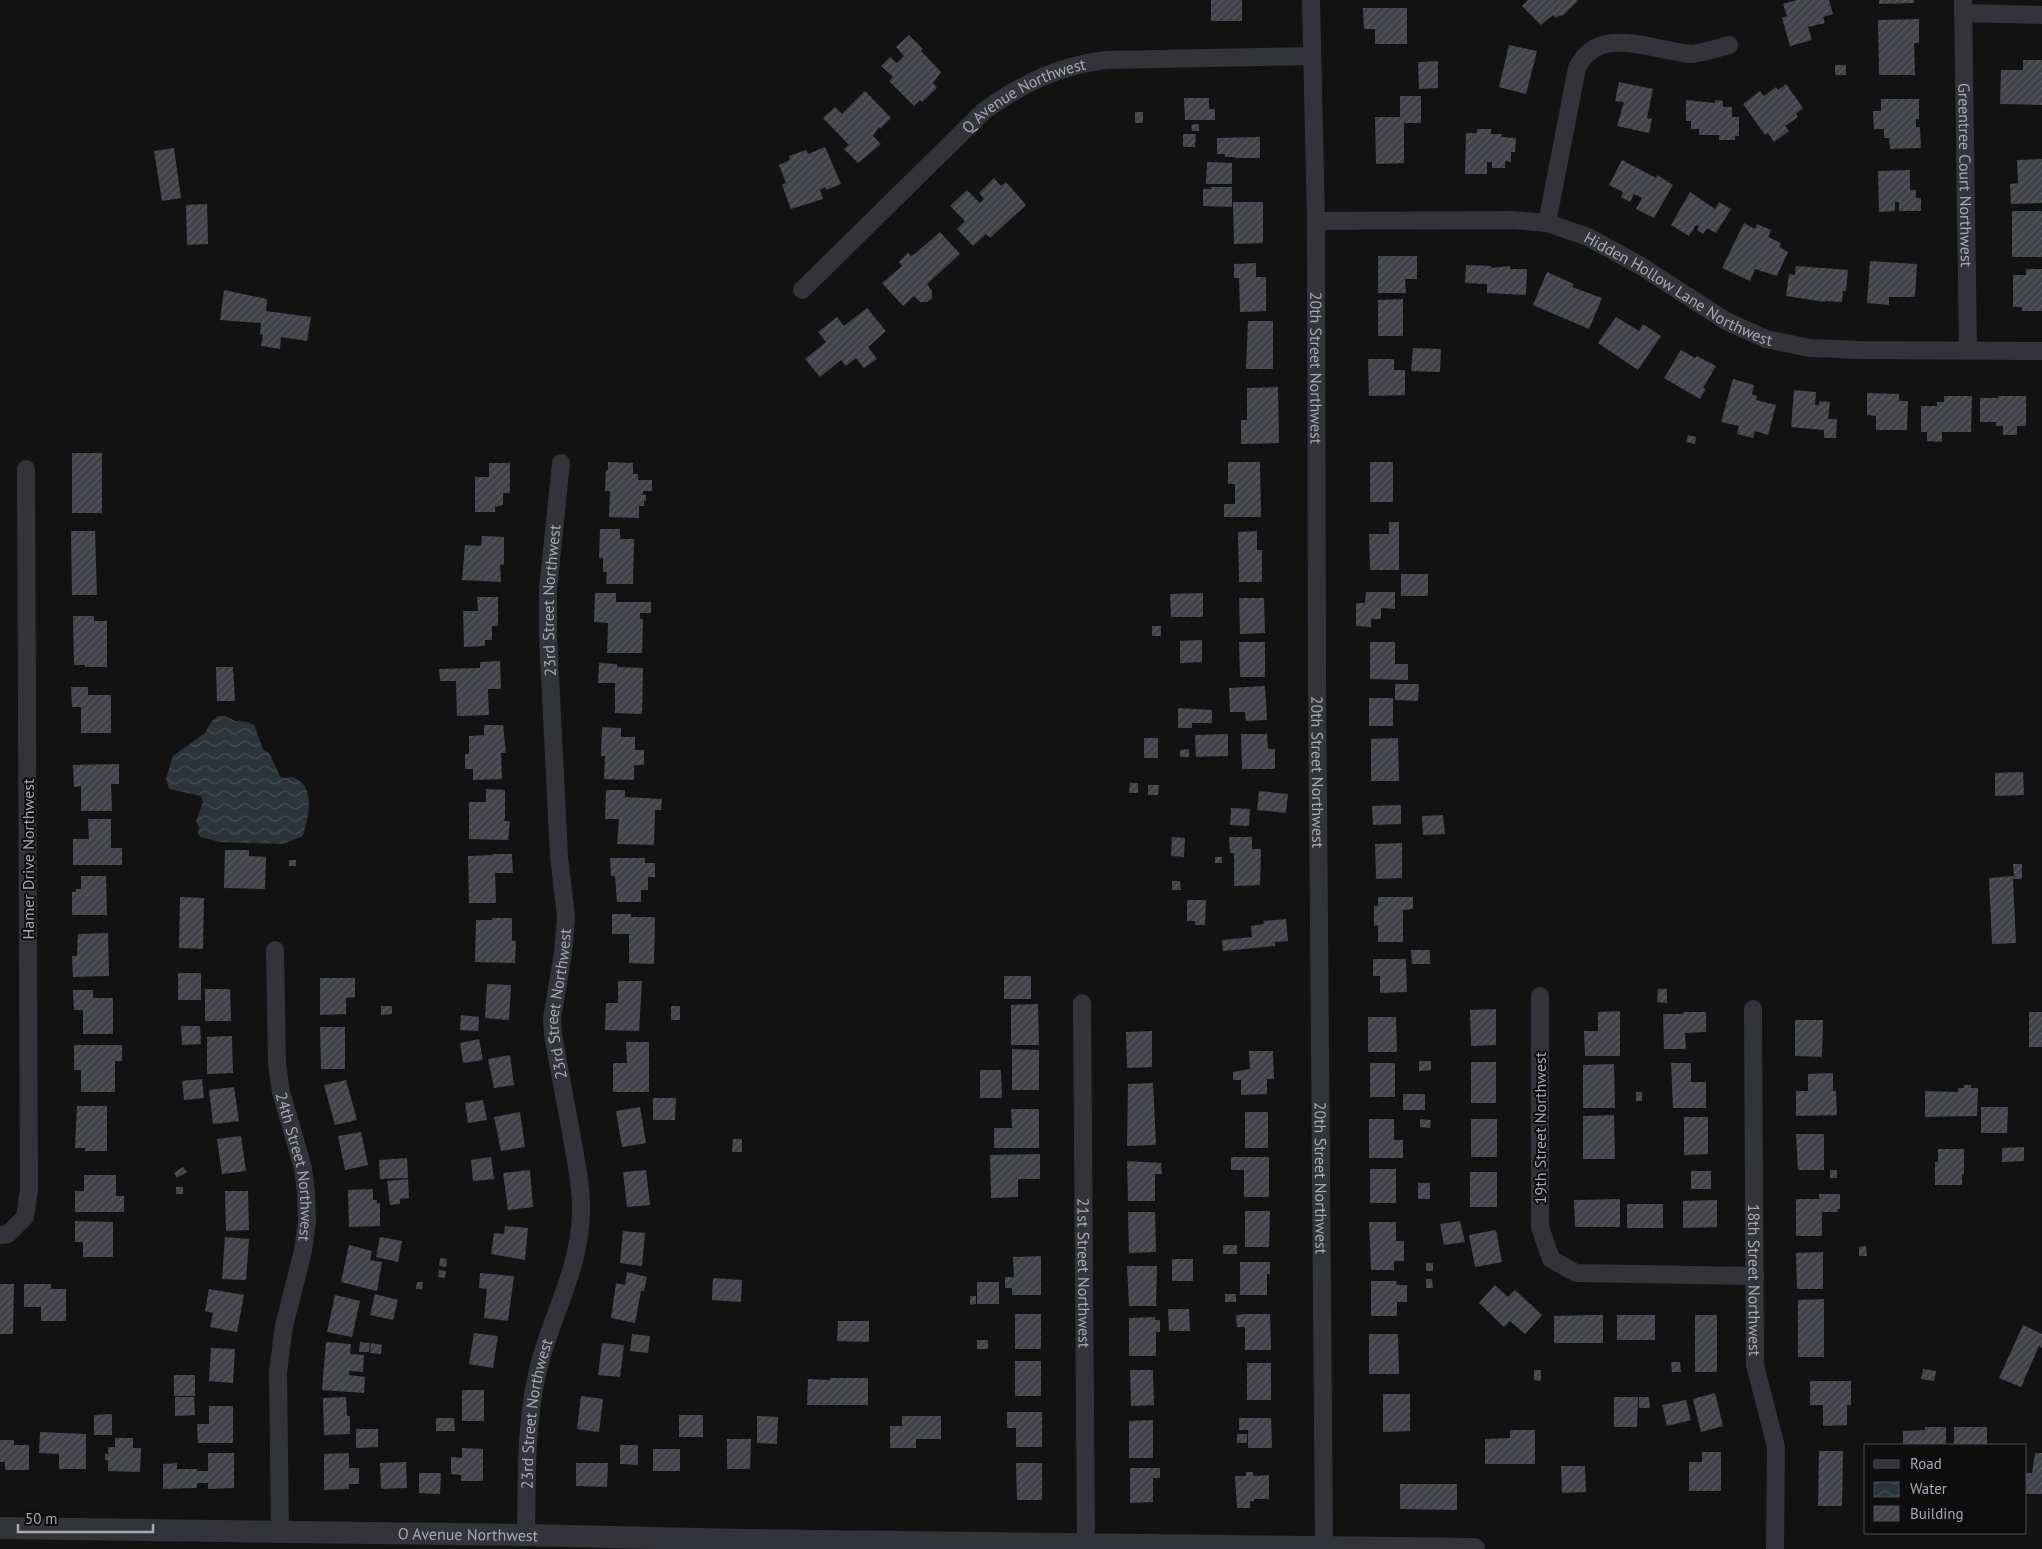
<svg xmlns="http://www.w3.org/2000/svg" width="2042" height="1549" font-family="'PT Sans',sans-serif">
	<defs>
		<pattern id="water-waves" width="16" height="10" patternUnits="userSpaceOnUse" patternTransform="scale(1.25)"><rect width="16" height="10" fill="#2a3439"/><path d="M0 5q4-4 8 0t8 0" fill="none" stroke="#464f53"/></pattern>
		<pattern id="building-hatch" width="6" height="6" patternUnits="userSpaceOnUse" patternTransform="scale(1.25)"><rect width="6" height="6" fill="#404247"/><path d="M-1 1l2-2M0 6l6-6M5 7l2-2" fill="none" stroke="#585b5f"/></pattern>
	</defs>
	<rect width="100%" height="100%" fill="#121213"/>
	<path fill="url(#water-waves)" d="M218,716h7l10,5 13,1 6,3 9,24 6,4 11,23 3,2 10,-1c24,10 15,39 10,59l-20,8 -63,-2 -20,-5 -2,-4 1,-6 -3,-6 7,-19 -2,-6 -32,-7 -3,-10 7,-23 32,-23 6,-11z"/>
	<path fill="url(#building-hatch)" d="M1211,0h31v21h-31z
		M1528,0h49l1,1 -16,15 -2,-1 -4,3 -3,-3 -12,10 -19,-19z
		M1797,0h32l4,14 -10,3 2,6 -17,4 4,13 -22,6 -8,-28 5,-2 -4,-12z
		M1879,0h35v3l-35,1z
		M1363,8h44v36h-32v-15h-11z
		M1919,19v24h-5l1,32h-36l-1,-55z
		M909,35l14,14 -2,2 20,21 -8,11 4,5 -15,14 -2,-2 -6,6 -25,-25 4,-4 -12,-11 9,-9 7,6 7,-7 -8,-9z
		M1509,45l28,6 -11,43 -27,-7z
		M2023,60h19v45l-42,-1 1,-34h22z
		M1438,61v27l-19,1 -1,-27z
		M1835,65h11v10h-11z
		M1619,82l34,7 -6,29 5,1 -3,14 -32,-7 7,-24 -9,-1z
		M1786,84l17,24 -7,6 2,3 -13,9 4,5 -15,11 -6,-9 -3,2 -22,-31 17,-13 4,5 12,-9 2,3z
		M865,91l26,27 -11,11 -1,-2 -6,9 8,8 -23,19 -14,-14 5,-4 -26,-27 12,-11 7,7z
		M1400,96h21v27h-17v40l-28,1 -1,-47h25z
		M1184,98h25v11h6v11h-30z
		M1881,99h38v20h-3v8h4l1,21 -31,1 -1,-11h-5v-9h-10l-1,-18h8z
		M1686,100l29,3v-3l8,1v6h9v10h7v19h-4v4h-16v-5h-20v-6h-8v-8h-5z
		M1135,112h8v11h-8z
		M1199,124v7h-7l-1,-6z
		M1477,129h14v5h11l-1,3 15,1 -1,14h-4v10l-6,-1v7h-13v-6h-5v12h-22l1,-41h11z
		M1183,134h13l-1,13h-12z
		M1260,137v21h-25v-1h-10v-3h-8v-16z
		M825,147l16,37 -15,6 -1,-3 -5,3 3,9 -32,10 -9,-24 4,-2 -7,-18 11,-5 -1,-4 17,-6 2,4z
		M174,148l7,50 -19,3 -8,-50z
		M2042,159v44l-31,1 -1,-20 8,-1 -1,-23z
		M1622,160l34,18 1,-3 16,10 -19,33 -18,-9 6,-11 -8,-4 -4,8 -9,-5 2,-5 -14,-7z
		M1207,162l25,1v21h-26z
		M1910,170v20h6v8h5v13h-22v-9h-4v9l-16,1 -1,-41z
		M994,178l7,8 5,-4 20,23 -36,33 -4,-4 -13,12 -16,-17 8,-8 -15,-15 17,-16 13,13 4,-4 -5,-6z
		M1211,187h21v20l-29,-1v-17h8z
		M1690,192l25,17 4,-7 12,7 -15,24 -9,-5 -4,6 -6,-4 2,-4 -3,-1 -7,11 -18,-11z
		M1233,202h30v41l-29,1z
		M207,204l1,40 -21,1 -1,-40z
		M2012,211h30v46h-30z
		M1744,223l11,6 2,-5 14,6 -3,7 13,6 -2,4 9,5 -11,24 -22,-7 -5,12 -28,-13z
		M940,232l20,22 -33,30 5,7v7l-5,4h-7l-6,-6 -11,10 -21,-23 20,-17 -3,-4 9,-9 3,3 5,-3z
		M1378,256h39v23h-12l1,14h-28z
		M1870,261l47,3 -2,33h-26v8l-22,-2z
		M1256,263v14h10v34l-26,1 -1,-34h-5v-14z
		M1466,265l25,1v2l19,-2v3h17l-1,26 -39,-2v-9l-22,-1z
		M1796,266l52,4 -2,21h-3l-1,11 -17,-1v1l-39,-6 3,-22 6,1z
		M2026,269h16v42h-20v-4h-9v-32h13z
		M1547,272l27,12 -2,3 30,11 -13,31 -56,-24z
		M224,290l43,9 -1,12 45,6 -4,24 -26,-4 -1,12 -19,-3 2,-11 -3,-1 1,-11 -41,-3z
		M1403,299v37h-25v-36z
		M867,308l19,23 -18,16 9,12 -13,9 -8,-10 -10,8 -5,-6 -21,17 -15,-18 21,-17 -8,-10 19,-15 7,9z
		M1616,317l23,14 4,-7 18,12 -23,34 -40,-27z
		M1248,321h25v48h-27z
		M1413,348l28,1 -1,23 -29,-1z
		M1681,350l14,8 2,-2 19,10 -13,22 3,1 -6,10 -36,-21z
		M1368,359h26v11h11v25l-36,1z
		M1733,379l21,6 -2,9 5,2 -1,4 20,5 -8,30 -13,-4 -2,7 -16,-4 2,-8 -18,-4z
		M1278,387l1,56 -38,1v-24h6v-32z
		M1794,390l22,2 -1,13h4v-4l11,1 -2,17h9l-1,19h-12v-8l-33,-3z
		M1867,393l32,1v7h9l-1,29h-31v-14l-9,-1z
		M1944,396h28l-1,36h-29v10l-15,-1v-9h-6v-26h16v-4h7z
		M1998,396h28v30h-9v9h-14v-9h-7v-4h-16v-24h18z
		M1688,435l8,2 -1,7 -9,-2z
		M72,453h30v60h-30z
		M608,462l25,1v11h5v6h14v11h-9v4h3v6h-2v5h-5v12l-30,-1 1,-26h-5l1,-21h2z
		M1228,462h32l1,55h-37v-13h11v-20h-7z
		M1370,462h23v40h-23z
		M489,463h21v30h-7v12l-8,2v5h-20v-35h14z
		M1389,522h10v48h-29l-1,-36h20z
		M600,529h20v10h14l-1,45h-27l1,-12h-4v-14h-4z
		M71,531h24l2,64h-25z
		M1257,531v19h5v32h-23l-1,-50z
		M482,536l22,1v28l-4,-1 1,18 -39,-2 3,-35 16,1z
		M1401,574h27v22h-27z
		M1366,592h29v17l-14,-1v11h-10v8l-15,-1v-23h9z
		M595,593h21v9h35v11h-11v6h3l-1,34h-35l1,-30 -14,-1z
		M1203,593v24h-32l-1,-23z
		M477,597h21v29h-6v14h-7v6l-21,1 -1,-36h15z
		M1239,598h25l1,35 -25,1z
		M73,616h21v5h13v46h-22v-2h-11z
		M1152,626h9v10h-9z
		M1202,640v22l-22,1v-22z
		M1239,642h26v35h-25z
		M1370,642h25v22h13v16l-38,-1z
		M500,661l1,28h-13l1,26 -32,1 -1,-35h-16l-1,-12 41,-1v-6z
		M599,663l18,1v3l26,1 -1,46 -27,-1v-30h-17z
		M216,667h17l2,34h-18z
		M1395,684h24l-1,17 -23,-1z
		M1265,686l2,34 -21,1 -1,-9h-15l-1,-24z
		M71,687h17v8h23v38h-30v-26h-9z
		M1369,698h24v28h-24z
		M1178,708l34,2v13h-20v5h-14z
		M484,725h19l3,28h-5l1,26 -29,1v-11h-8v-15h4v-18l15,-1z
		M602,727l19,1v9h14v13h9v15h-10v15l-30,-1 1,-23h-4z
		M1228,734v22l-32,1 -1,-22z
		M1241,734h26l1,15h7v20h-33z
		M1144,738h14v20h-14z
		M1398,738l1,43h-28v-42z
		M1189,749v8h-9v-7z
		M119,764v20h-8l1,27h-31v-25l-7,1 -1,-22z
		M2023,772l1,23 -29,1v-23z
		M1130,783h8v10h-9z
		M1148,785h11l-1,10h-10z
		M486,789l19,1v28l-1,3h6l-2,19 -39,-1v-37h17z
		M606,790h19v7l37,2 -1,11h-6l-1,35 -37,-1 2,-25h-14z
		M1259,791l29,3 -2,19 -29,-3z
		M1401,805v19l-28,1 -1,-19z
		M1231,808l19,1 -1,17 -19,-1z
		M1443,815l2,19 -22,1 -1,-19z
		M88,819h23v29h11v17h-49v-26h16z
		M1172,837l13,1 -1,19 -13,-1z
		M1229,837h23v12h9l-1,36 -26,1v-33h-4z
		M1402,843v35l-26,1 -1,-35z
		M225,850h24v6l17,1 -1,32 -41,-1z
		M493,854h19l1,19h-18l1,30h-27l-1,-47 25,-1z
		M1215,857h7v6h-7z
		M610,858h35v5h10v14h-7v13h-7v12h-24l-2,-26h-4z
		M289,860h7v6h-7z
		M2013,864h9v15h-9l3,64 -24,1 -3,-66 25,-2z
		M81,876h25l1,39h-35v-23h4v-3h5z
		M1172,881h8l1,9h-9z
		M180,897l24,1 -1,51 -24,-1z
		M1378,897h35v12l-10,1v32h-25v-17l-4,1v-20h4z
		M1187,900h19l-1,25h-10v-4h-8z
		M612,914h19v3h24l-1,47 -25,-1v-29h-17z
		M492,918h20v23h4l-1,22 -40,-1 1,-42h16z
		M1286,919l2,22 -13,1v4l-52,5 -1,-11 30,-3 -1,-11 13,-2 -1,-3z
		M108,933l1,43 -36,1 -1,-21h5l1,-22z
		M1411,950h19v14h-18z
		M1373,959h33l1,33 -27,1v-17h-7z
		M178,973h23v27h-23z
		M1004,976h27v23h-27z
		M320,978h35v19l-9,1v16l-26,1z
		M618,981h24l-3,50 -34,-1 1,-27h12z
		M487,984l24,1 -2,35 -24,-2z
		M205,989h25l1,32h-26z
		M1658,989h9v14l-10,-1z
		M73,990h20v8h20v36h-30v-24h-9z
		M1038,1004l1,41h-28v-40z
		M381,1006h11v8l-11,1z
		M671,1006h9v14h-9z
		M1496,1009v36l-25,1 -1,-36z
		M1620,1011v45h-35l-1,-25h14v-19z
		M1683,1012h23v20l-21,1 1,16h-22l-1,-35h20z
		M2029,1012h13v35h-13z
		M461,1015l18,2 -1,14 -18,-1z
		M1368,1017h28l1,35h-29z
		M1795,1020h28l-1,37 -27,-1z
		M181,1026h19l1,18 -19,1z
		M320,1027h25v42h-24z
		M1152,1031v36l-25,1 -1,-36z
		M232,1036l1,37 -26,1v-37z
		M479,1039l4,21 -20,3 -3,-20z
		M626,1042h23v50h-36v-29h14z
		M74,1045h48v16h-7v31h-34v-22h-7z
		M1012,1049l27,1v40h-27z
		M1249,1051h24l1,28h-7v15l-26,1v-15h-8v-8l17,-3z
		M510,1055l4,30 -20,3 -6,-29z
		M1419,1061h12v9l-12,1z
		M1471,1062h25v41h-25z
		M1370,1063h25v34h-25z
		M1671,1063h20v19h15v26h-33z
		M1614,1064l1,44h-32v-43z
		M980,1070h21l1,28h-22z
		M1833,1073v18h3l1,24 -41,1v-25h12v-17z
		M202,1079l2,19 -20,2 -2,-19z
		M346,1080l11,40 -22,5 -11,-40z
		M1153,1083l3,62 -29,1 1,-62z
		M1964,1085h7v3h7l-1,28 -52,1v-26l33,1v-4h6z
		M234,1087l5,34 -26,3 -4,-34z
		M1636,1092h6v9h-6z
		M1403,1094h22v16h-22z
		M653,1098h23l-1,22h-22z
		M483,1100l4,20 -19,3 -3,-20z
		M77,1106h30v45h-22v-3h-10z
		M640,1107l6,36 -24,4 -6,-36z
		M1981,1107h27l-1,26h-26z
		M1011,1109h28v39h-45v-20h18z
		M520,1112l5,35 -24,4 -7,-34z
		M1245,1112h23v36h-23z
		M1614,1115l1,44h-32v-43z
		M1684,1117h24v37l-24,1z
		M1369,1119h25v21h9v18h-34z
		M1420,1119l11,1 -1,8 -10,-1z
		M1471,1119h26v38h-26z
		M361,1132l7,33 -23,5 -7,-34z
		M1796,1134h28v36h-26z
		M241,1136l5,35 -24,3 -5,-35z
		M733,1139h9v13h-10z
		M2024,1147v14l-22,1v-14z
		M1938,1149h26v25h-2v11h-27v-23h3z
		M1040,1154v25h-22v18l-27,1 -1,-43z
		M491,1157l3,22 -21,2 -2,-21z
		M1231,1157h38v40h-25v-27h-13z
		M407,1158l1,20 -28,1 -1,-19z
		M1127,1161l34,2 1,11h-7v27h-27z
		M183,1167l4,5 -10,6 -3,-5z
		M1370,1169h26v34h-26z
		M530,1170l3,37 -25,3 -5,-37z
		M646,1170l4,35 -23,2 -4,-35z
		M1830,1170h7v8h-7z
		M1691,1171h20v18h-20z
		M1470,1172h27v35h-27z
		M84,1175h32v21h8v16h-49v-21h9z
		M408,1179l1,19 -9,1v5l-10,1 -3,-24z
		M1418,1183h12v16h-12z
		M176,1187h7v7h-7z
		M373,1189v11h4v4l3,-1v23l-31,1 -1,-37z
		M225,1191h23l1,39 -23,1z
		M1819,1194h21v15h-3l1,3h-16v24h-26v-37h23z
		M1620,1199v28h-45l-1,-27z
		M1717,1200v27l-34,1v-27z
		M1627,1204h36v24h-36z
		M1245,1211h25l-1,36h-24z
		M1128,1212h27l1,40 -27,1z
		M75,1221l38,1v35h-30v-15h-8z
		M1460,1221l5,21 -21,3 -4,-21z
		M1369,1222h27v19h8v20h-10v9h-23z
		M505,1226l23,2 -3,32 -34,-6 3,-21 10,1z
		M1496,1230l6,32 -27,5 -6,-32z
		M623,1231l22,2 -3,33 -22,-3z
		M225,1237l24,2 -3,41 -24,-1z
		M380,1237l22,4 -4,21 -22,-5z
		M349,1245l23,6 -2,9 12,2 -5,29 -36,-9z
		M1223,1245h14v9h-14z
		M1866,1246l1,10h-8v-9z
		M1823,1252v37h-26l-1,-36z
		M1041,1256v39h-29v-7h-7v-11h9l-1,-20z
		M440,1258l7,1 -1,8 -7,-1z
		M1172,1259h21v22h-21z
		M1240,1262h30v12h-3v21h-27z
		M1426,1263h7v8h-7z
		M1127,1266h30l-1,40h-27z
		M439,1270l7,1 -1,7 -7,-1z
		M627,1272l20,5 -3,14h-3l-6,32 -24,-5 5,-35 9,2z
		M480,1273l34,3 -6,45 -24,-3 3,-29 -8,-1z
		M713,1278l29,2 -1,22 -29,-2z
		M1426,1279h6l1,9h-7z
		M1371,1281h25l1,4h10v17h-10v14h-26z
		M417,1282h6l-1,7h-6z
		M977,1282h22v22h-22z
		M0,1284h14l-1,50h-13z
		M24,1284h27v5h15v32h-25v-14h-17z
		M1495,1285l13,12 7,-7 27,25 -17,19 -15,-13 -6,6 -25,-24z
		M209,1289l35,6 -7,37 -27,-5 3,-14 -8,-2z
		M375,1294l23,6 -5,20 -23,-5z
		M1225,1294h11v8h-11z
		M335,1295l25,6 -8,36 -25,-5z
		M970,1296h6v8l-6,1z
		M1824,1299v58h-26v-57z
		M1168,1309h21l1,22h-21z
		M1015,1314h26v35h-26z
		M1245,1314h25l1,36h-26v-23h-8l-1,-12z
		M1590,1315h13v28h-49v-27z
		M1617,1315h38v25h-38z
		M1695,1315h22v57h-22z
		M1155,1317v3h5v12h-4v24h-27v-38z
		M838,1321h31v21l-32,-1z
		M2023,1325l19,9v14l-3,-2 -18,41 -22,-9z
		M474,1333l24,3 -5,32 -24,-4z
		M632,1334l18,2 -2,17 -18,-2z
		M1369,1334h29l1,40h-30z
		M977,1340h11v9h-11z
		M326,1342l25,2 -1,10 14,1 -1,17 -14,-1v4l16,2 -1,16 -42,-3z
		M360,1342l10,1 -1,9h-10z
		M371,1343l11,2 -1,9 -11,-1z
		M602,1343l22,2 -4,32 -22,-2z
		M211,1348l24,1 -2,34 -24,-2z
		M1015,1361h26v35h-26z
		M1671,1362h9l1,10h-9z
		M1247,1363h24v37h-24z
		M1923,1369l13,2 -2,10 -13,-2z
		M1130,1370h23l1,35 -23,1z
		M1534,1370h7v11l-7,-1z
		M174,1375h21v21h-21z
		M830,1378h38v27h-61l1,-26 22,1z
		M1810,1381h41v24h-4v20l-24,1v-21h-13z
		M462,1390h22v31h-22z
		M1715,1393l8,33 -22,6 -8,-33z
		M1383,1394h27v37l-27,1z
		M581,1396l22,3 -4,33 -22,-3z
		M175,1397h19l1,18 -20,1z
		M346,1397l1,19h3v18l-26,1 -1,-37z
		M1614,1397h24l-1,30h-23z
		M1639,1397h10l1,11h-11z
		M1686,1400l5,20 -24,6 -5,-21z
		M209,1406h24v37h-35l-1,-19h12z
		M1007,1412h35v35h-26v-19h-9z
		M112,1414v21h-18v-20z
		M679,1415h24v22h-24z
		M757,1416l21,1 -1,27 -20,-1z
		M902,1416h39v23h-25v9h-26v-22h12z
		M436,1418h18l1,13h-19z
		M1239,1418h32l1,30h-24v-18h-9z
		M1153,1420v38h-24v-37z
		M1925,1427h21v18h-43v-14l22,-1z
		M1954,1427h33v18h-33z
		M356,1429h22v18l-22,1z
		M1510,1430h25v34h-50v-25l25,-1z
		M40,1432l46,2v35h-27v-15l-20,-1z
		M1237,1434h10v9h-10z
		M115,1438h18v10h8l-1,24 -32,-1v-11h-3v-6h3v-7h7z
		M727,1439h24l-1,30h-23z
		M0,1440h14v5h15v25h-24v-8h-5z
		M620,1445h18v20l-18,-1z
		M462,1448l21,1v32h-22v-6l-10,-1v-17l11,1z
		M653,1449h27v22h-27z
		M1819,1451h24l-1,55h-24z
		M1702,1452h19v39h-32v-29h13z
		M208,1453h26v35l-26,1v-6h-11v5l-34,1v-25l14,-1v6h20v2h11z
		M349,1453v15h10v16h-10v5l-25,1v-36z
		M2035,1453h7v41h-16v-21h6z
		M406,1462l1,26 -26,1 -1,-26z
		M576,1463h32l-1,24 -31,-1z
		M1016,1463h26v37h-25z
		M1561,1466h24l1,26 -24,1z
		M1130,1468h30v10h-7v24l-23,1z
		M1246,1472h7v4l16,-1v24h-15v2h-4v7h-13l-2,-32h11z
		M419,1473h22l-1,21 -21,-1z
		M1400,1484h57v26l-57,-1z"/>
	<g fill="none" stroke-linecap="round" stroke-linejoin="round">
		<g stroke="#333439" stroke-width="18">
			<path id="s1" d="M1311,0l5,221 1,456 7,869"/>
			<path id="s2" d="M1963,0l5,350"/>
			<path d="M1963,13l79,2"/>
			<path id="s3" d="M1316,221l196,-1 35,3 41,14 53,29 85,55 40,18 44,9 49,2 183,1"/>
			<path d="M1547,223l30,-155c19,-39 62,-23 96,-17 6,1 13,3 19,3 12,-1 26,-6 37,-9"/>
			<path id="s4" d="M802,290l182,-179c39,-28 74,-45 122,-51l206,-4"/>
			<path id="s5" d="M275,950l2,114 4,28 22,76 3,25 1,28 -4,30 -19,75 -6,46 2,160"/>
			<path d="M1540,996v231l11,32 25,14 179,3"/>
			<path id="s6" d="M1082,1003l4,541"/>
			<path id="s7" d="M1753,1009l2,356 21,82 -1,102"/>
			<path d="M0,1235l8,-1 17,-17 4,-28 -3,-720"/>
			<path id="s8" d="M526,1535c1,-57 -1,-114 13,-169 14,-55 40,-94 42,-153 1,-25 -5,-50 -9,-75 -6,-34 -13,-69 -19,-104l-1,-15 11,-66 3,-36 -7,-61 -11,-220v-47l13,-126"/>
		</g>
		<path stroke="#333439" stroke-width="22" id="s9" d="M0,1528l526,7 215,5 733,9"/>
	</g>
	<g text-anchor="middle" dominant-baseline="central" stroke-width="4" stroke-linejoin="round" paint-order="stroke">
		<g font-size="16" fill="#a2aab5" stroke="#0d0d0e">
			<text stroke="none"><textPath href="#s4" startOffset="298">Q Avenue Northwest</textPath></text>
			<text stroke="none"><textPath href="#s2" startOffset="175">Greentree Court Northwest</textPath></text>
			<text stroke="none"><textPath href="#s3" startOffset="379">Hidden Hollow Lane Northwest</textPath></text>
			<text stroke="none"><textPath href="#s1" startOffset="368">20th Street Northwest</textPath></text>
			<text stroke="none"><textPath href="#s8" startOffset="946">23rd Street Northwest</textPath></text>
			<text stroke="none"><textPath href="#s1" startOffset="772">20th Street Northwest</textPath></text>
			<text transform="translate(28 859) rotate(-90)">Hamer Drive Northwest</text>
			<text stroke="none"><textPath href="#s8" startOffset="541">23rd Street Northwest</textPath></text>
			<text transform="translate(1540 1128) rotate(-90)">19th Street Northwest</text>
			<text stroke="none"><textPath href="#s5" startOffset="219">24th Street Northwest</textPath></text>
			<text stroke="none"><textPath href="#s1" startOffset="1178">20th Street Northwest</textPath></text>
			<text stroke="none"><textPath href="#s6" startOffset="270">21st Street Northwest</textPath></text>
			<text stroke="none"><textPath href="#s7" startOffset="271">18th Street Northwest</textPath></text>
			<text stroke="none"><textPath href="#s8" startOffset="122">23rd Street Northwest</textPath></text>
			<text stroke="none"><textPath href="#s9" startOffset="468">O Avenue Northwest</textPath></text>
		</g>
	</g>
	<rect x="1864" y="1444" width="162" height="90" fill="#0d0d0e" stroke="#494c51"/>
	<rect x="1874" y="1460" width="25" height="8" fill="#333439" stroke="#494c51"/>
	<text x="1910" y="1469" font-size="15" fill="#a2aab5">Road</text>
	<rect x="1874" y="1482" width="25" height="15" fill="url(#water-waves)" stroke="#494c51"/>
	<text x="1910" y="1494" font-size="15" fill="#a2aab5">Water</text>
	<rect x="1874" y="1506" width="25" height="15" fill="url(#building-hatch)" stroke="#494c51"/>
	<text x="1910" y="1519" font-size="15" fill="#a2aab5">Building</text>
	<path d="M18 1524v8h135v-8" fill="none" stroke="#a2aab5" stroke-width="2.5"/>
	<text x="25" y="1524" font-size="15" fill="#a2aab5" stroke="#0d0d0e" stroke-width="4" paint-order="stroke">50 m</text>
</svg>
